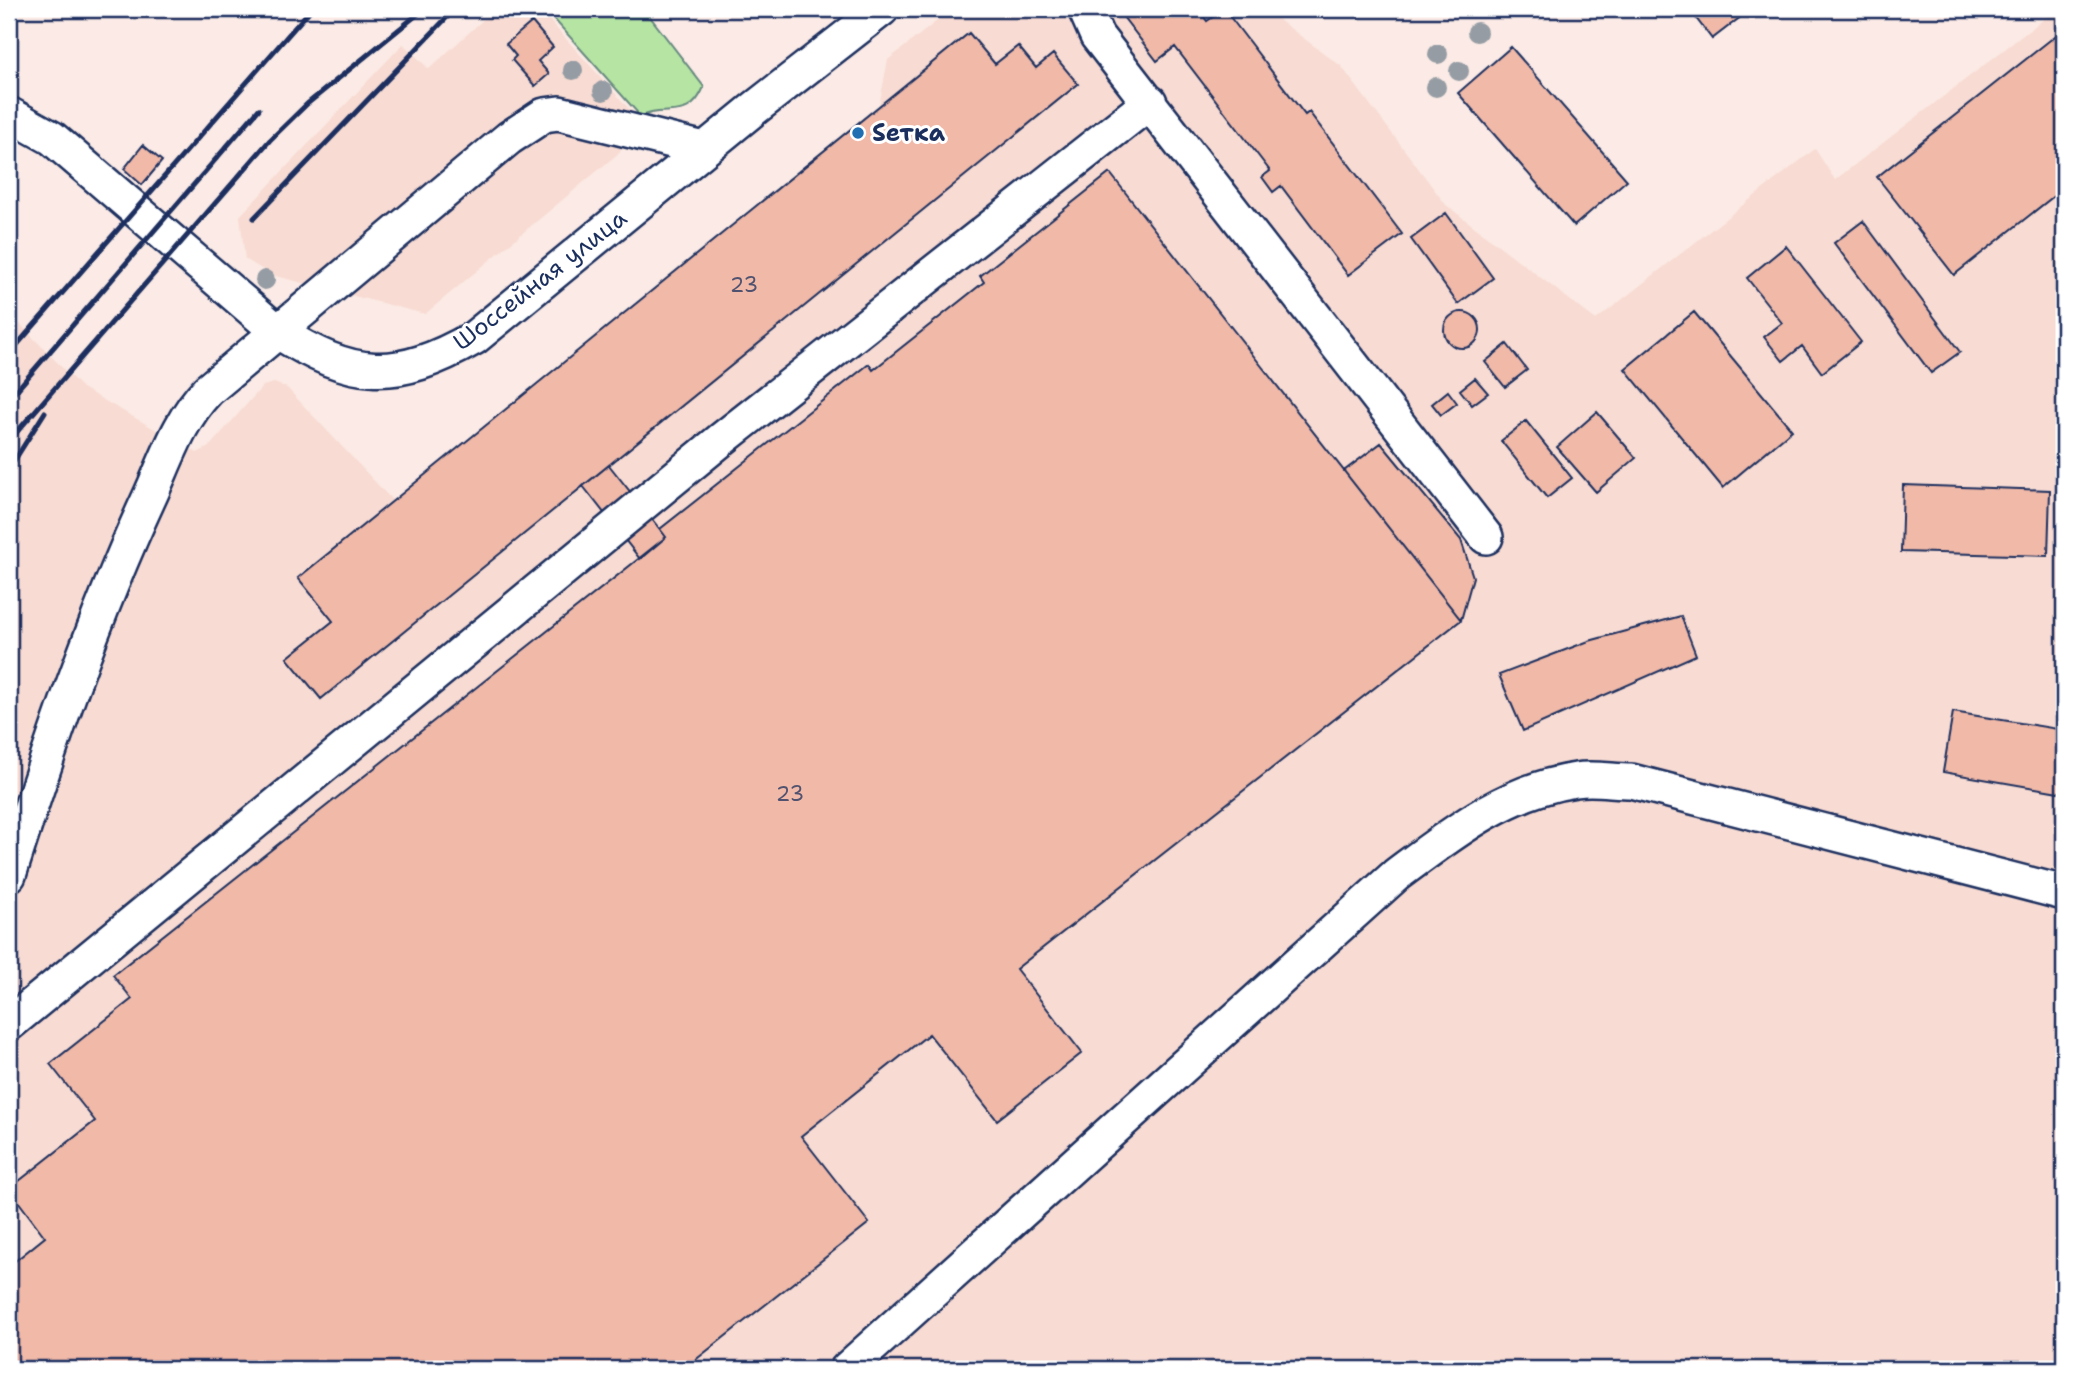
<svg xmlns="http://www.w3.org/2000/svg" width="2073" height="1378" font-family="'Shantell Sans',sans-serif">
	<rect width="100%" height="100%" fill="#fbeae5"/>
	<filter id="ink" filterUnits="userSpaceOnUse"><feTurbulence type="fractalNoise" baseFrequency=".0143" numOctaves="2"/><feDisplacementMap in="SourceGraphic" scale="14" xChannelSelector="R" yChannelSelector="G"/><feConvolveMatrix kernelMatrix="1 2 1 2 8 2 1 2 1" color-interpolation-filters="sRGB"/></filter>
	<g filter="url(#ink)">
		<path fill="#f8dbd2" d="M495,9h44l93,103 -12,40 -195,162 -153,-39 -27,-16 -5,-43 163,-172 26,25z
			M952,9h312l77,57 105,139 150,115 219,-171 20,31 222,-171h7v1360h-2055v-1056l73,75 115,65 12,-6 54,-61 11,-3 13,5 106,113 486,-395 9,-46z"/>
		<path fill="#b5e4a3" stroke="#688a80" stroke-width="2" d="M545,9h99l60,78c-16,39 -42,14 -69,33l2,-8z"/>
		<path fill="#f1b9a7" stroke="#1b2f5e" stroke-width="2" d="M1117,9h81l9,12 17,-12 81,106 4,-3 93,122 -54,41 -67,-89 -8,6 -11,-15 8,-6 -95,-124 -18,14z
			M1689,9h62l-39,30z
			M532,22l21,25 -15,14 11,13 -14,12 -23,-26 4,-4 -10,-12z
			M2064,29v159l-110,87 -77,-98z
			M969,33l26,31 23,-18 18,22 17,-14 25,30 -757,615 -34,-41 46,-37 -35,-43z
			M1511,47l116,133 -53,46 -116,-133z
			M143,145l19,16 -20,24 -18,-16z
			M1110,173l351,447 -445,349 66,84 -85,67 -68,-86 -128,102 68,87 -185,146h-675v-103l36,-29 -36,-48 86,-68 -45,-57 82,-65 -19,-24 553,-438 -6,-8 209,-165 4,6 111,-88 -4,-6z
			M1446,213l47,65 -35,26 -47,-65z
			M1863,221l97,131 -29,21 -97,-130z
			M1786,246l75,96 -39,31 -20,-27 -19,15 -19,-24 18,-14 -35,-45z
			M1694,312l98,118 -69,58 -98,-119z
			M1444 330a18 18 0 1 1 36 0a18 18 0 1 1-36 0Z
			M1507,344l20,26 -22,17 -20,-25z
			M1475,378l13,15 -16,12 -12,-15z
			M1448,391l9,12 -16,12 -9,-11z
			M1597,412l39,46 -40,34 -39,-45z
			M1526,421l46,57 -25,20 -46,-57z
			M1381,443l80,97 12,37 -12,43 -117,-149z
			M609,465l57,72 -26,22 -57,-73z
			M1903,485l147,5 -2,66 -147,-4z
			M1681,616l15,39 -173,76 -24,-56 90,-34z
			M1953,712l111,18v63l-121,-21z"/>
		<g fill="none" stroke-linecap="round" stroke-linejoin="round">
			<g stroke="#1b2f5e" stroke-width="38">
				<path id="minor" d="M1085,9l12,27 389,501
					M9,114l43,24 226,194c75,47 117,51 196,6l281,-230 127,-99
					M9,875c41,-129 84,-256 141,-379 17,-37 29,-76 58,-106l301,-252 35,-23 15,-2 145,36
					M9,1024l713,-585 428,-337
					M847,1369l549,-494c55,-41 110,-85 180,-95 17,-3 37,1 55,1l433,112"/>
			</g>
			<use href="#minor" stroke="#fff" stroke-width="33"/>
			<path stroke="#1b2f5e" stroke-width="5" d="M254,218l201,-209
				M9,354l302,-345
				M9,399l250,-290
				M9,441l261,-301 37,-36 117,-95
				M9,469l36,-57"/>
		</g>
		<g fill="#959ca4">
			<circle cx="1477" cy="32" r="10"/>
			<circle cx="1438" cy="54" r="10"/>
			<circle cx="573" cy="70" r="10"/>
			<circle cx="1459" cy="71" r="10"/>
			<circle cx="1436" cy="87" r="10"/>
			<circle cx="603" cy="91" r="10"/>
			<circle cx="265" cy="280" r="10"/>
		</g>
	</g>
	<circle fill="#1f6fb2" stroke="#fff" stroke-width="2.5" cx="858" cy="133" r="7"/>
	<g text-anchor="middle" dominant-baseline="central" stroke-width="6" stroke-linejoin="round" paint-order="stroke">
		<g font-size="21" fill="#505270">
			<text x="744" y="285">23</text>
			<text x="790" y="794">23</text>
		</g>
		<g font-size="24" font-weight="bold" fill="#1b2f5e" stroke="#fff" text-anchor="start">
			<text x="872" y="133">Sетка</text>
		</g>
		<g font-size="24" fill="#1b2f5e" stroke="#fff">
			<text transform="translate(540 280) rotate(-38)">Шоссейная улица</text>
		</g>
	</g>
	<rect width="2073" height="1378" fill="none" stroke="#fff" stroke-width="35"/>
	<rect x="18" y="18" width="2038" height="1343" fill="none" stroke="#1b2f5e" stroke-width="2.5" filter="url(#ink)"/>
</svg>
